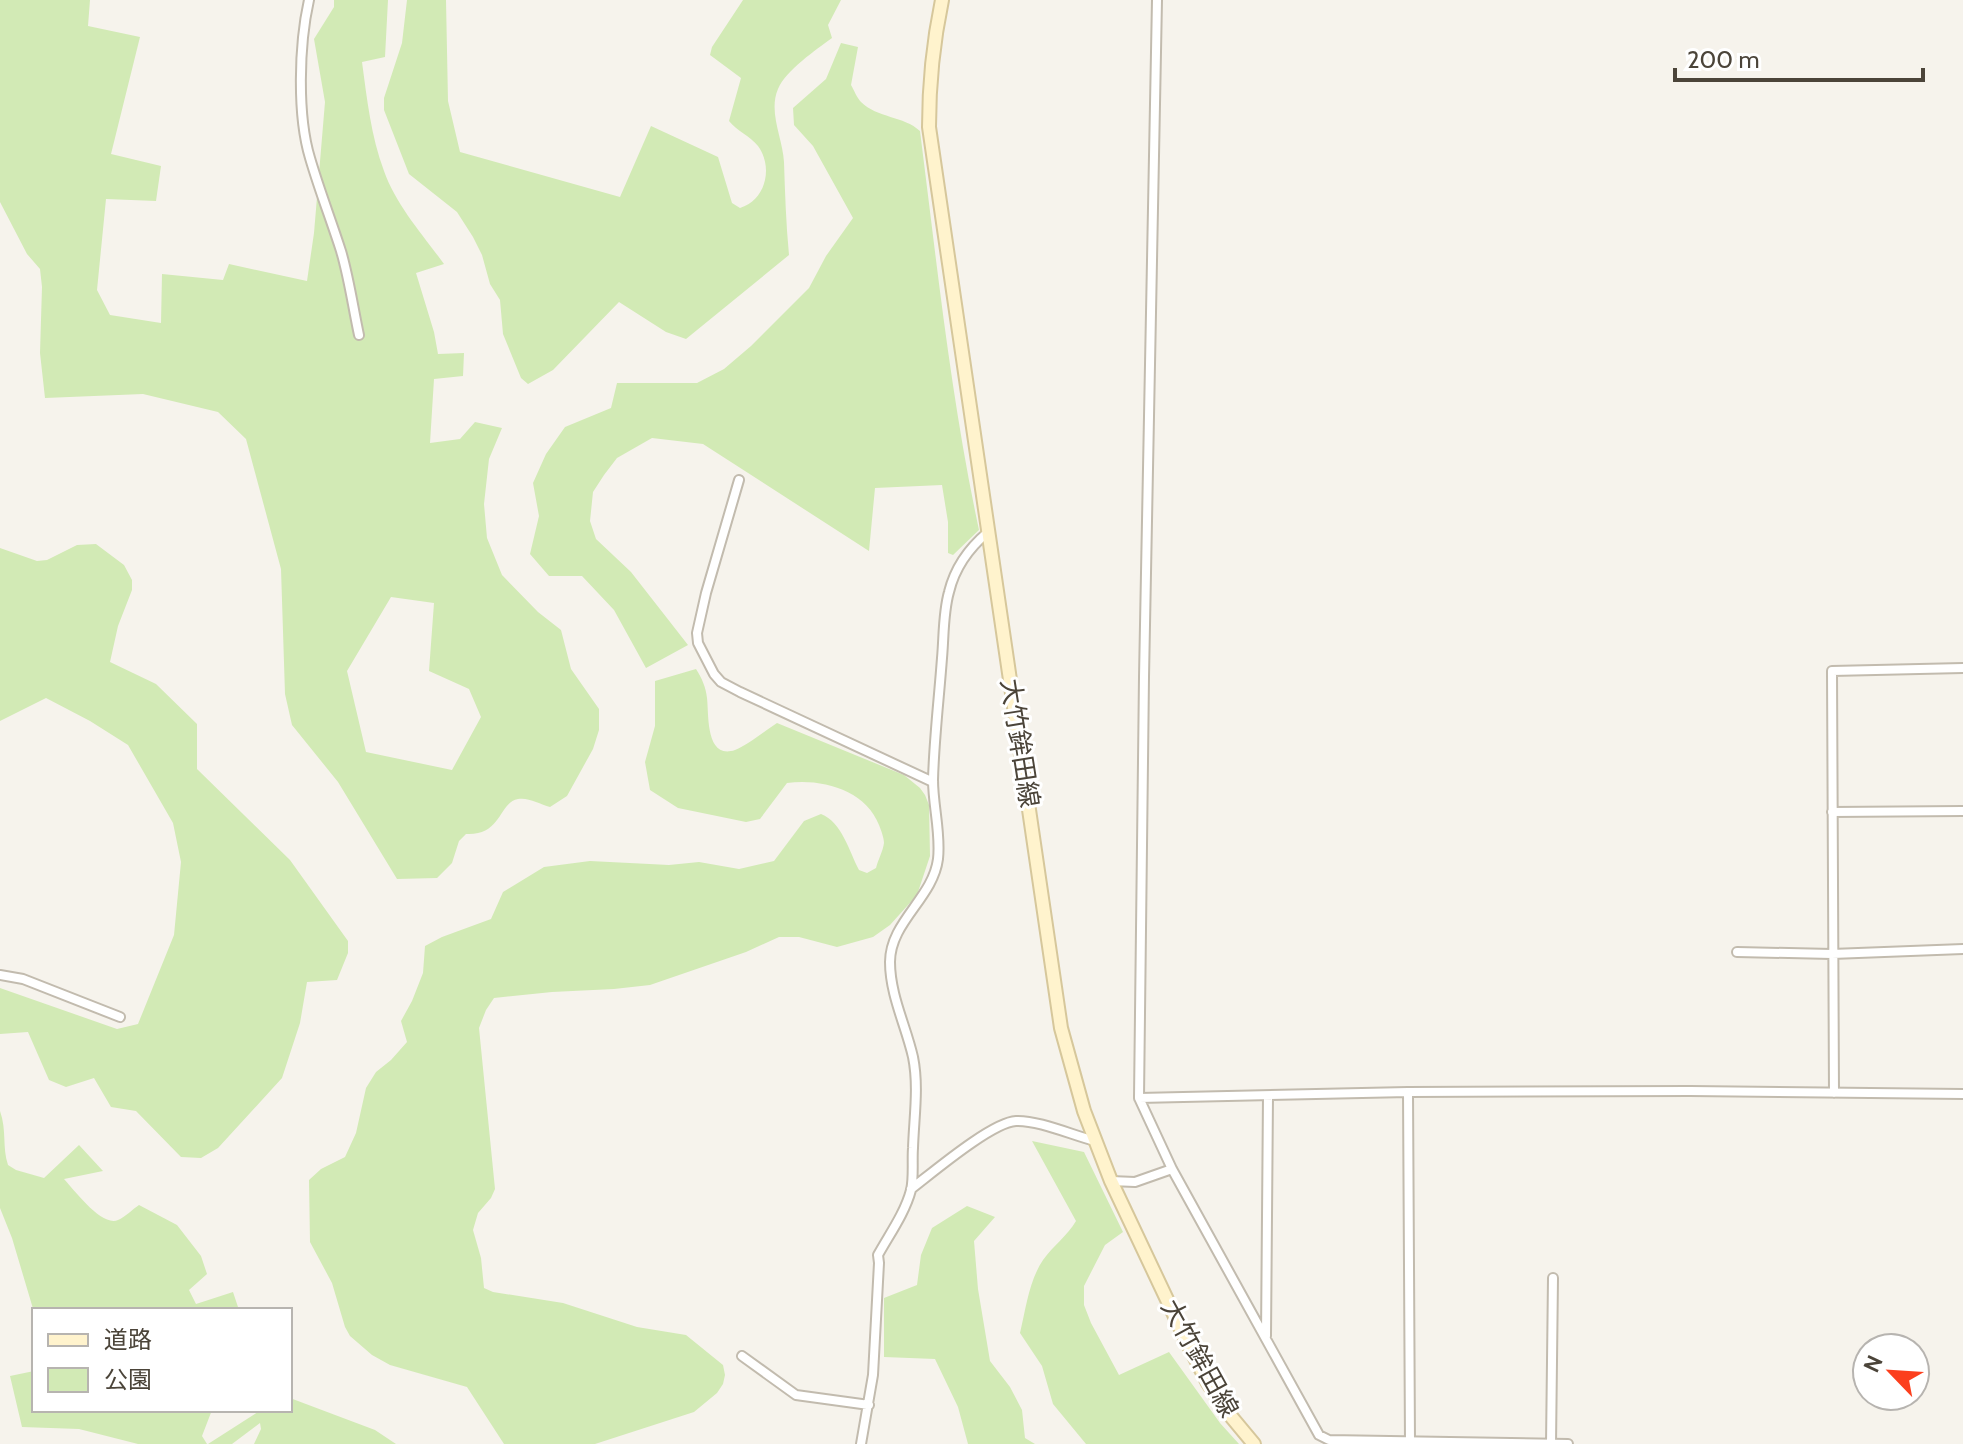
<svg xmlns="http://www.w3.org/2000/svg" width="1963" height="1444" font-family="Cabin,'Noto Sans JP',sans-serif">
	<rect width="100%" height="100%" fill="#f6f3ec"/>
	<path fill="#d2eab5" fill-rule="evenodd" d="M0,0h90l-2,26 52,11 -29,117 50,12 -5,35 -50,-2 -9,91 13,25 51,8 1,-49 61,6 6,-16 78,17 7,-48 11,-131 -11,-63 20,-32v-7h54l-3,57 -23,5c5,37 9,74 22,109 12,34 39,64 60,93l-28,9 18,59 4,22 26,-1 -1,23 -29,3 -4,64 30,-4 15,-17 27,6 -13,31 -5,45 3,34 15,37 36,37 23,18 10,39 28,40v21l-6,19 -26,47 -17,11c-10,-3 -22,-10 -32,-8 -19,3 -16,37 -52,35l-7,7 -7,22 -15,15 -40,1 -59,-97 -46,-57 -7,-31 -4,-125 -35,-130 -28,-27 -75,-18 -98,4 -5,-45 2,-66 -2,-18 -13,-15 -27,-52zM391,597l43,6 -5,68 40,18 12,28 -29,53 -86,-18 -19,-81z
		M407,0h39l2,101 12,51 160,45 31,-71 67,31 14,46 8,5c25,-7 34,-40 18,-62 -8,-10 -21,-15 -29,-25l12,-43 -31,-23 2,-8 31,-47h98l-13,25 4,13c-16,12 -46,32 -54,51 -10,23 5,50 6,73 1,31 2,62 5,93l-103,84 -20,-7 -47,-30 -66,68 -25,14 -7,-6 -18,-44 -3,-34 -10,-16 -8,-29 -9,-18 -16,-25 -48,-38 -25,-64v-12l18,-55z
		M841,43l17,4 -7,38c3,5 6,13 10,17 16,16 43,14 59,29 17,134 31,268 59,399l-26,25 -5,-2v-31l-6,-37 -67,3 -6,63 -166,-107 -51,-6 -35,20 -13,17 -11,17 -3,29 6,18 35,33 57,73 -42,23 -32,-58 -32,-34h-33l-19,-22 9,-38 -6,-33 13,-29 19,-27 46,-19 6,-25h80l27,-14 27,-23 58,-58 17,-32 27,-38 -40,-72 -19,-21 -1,-17 33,-29z
		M96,544l28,21 8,15v10l-14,36 -8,36 46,22 41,40v45l93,91 58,81v12l-11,27 -30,2 -7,41 -18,55 -64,70 -17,10 -20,-1 -45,-46 -25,-4 -17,-29 -28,9 -17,-7 -21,-48 -28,2v-46l117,41 21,-5 36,-89 7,-73 -8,-39 -45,-78 -38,-24 -44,-23 -46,23v-173l37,13 10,-1 30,-15z
		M696,669c6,9 10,19 11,29 2,16 -2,62 28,52 11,-4 31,-20 42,-27l127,52 16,13 5,7 4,10 1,51 -13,39 -27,30 -17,12 -36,10 -38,-10h-20l-33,15 -96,33 -36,4 -62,3 -58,6 -8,12 -7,18 16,161 -4,9 -13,15 -5,17 8,28 3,30 9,4 70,11 74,24 49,8 37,30 2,10 -2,9 -6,9 -23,19 -99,32h-91l-37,-57 -77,-22 -18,-10 -22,-19 -5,-9 -13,-44 -22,-41 -1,-62 12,-11 24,-12 11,-24 10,-45 10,-16 15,-12 16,-18 -6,-21 11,-20 11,-28 2,-27 17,-9 49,-18 12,-27 41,-25 46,-6 79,4 30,-3 40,7 35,-8 30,-40 17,-7c21,8 28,37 38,56l8,3 9,-5c2,-8 7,-17 8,-25 0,-5 -3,-13 -5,-18 -13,-35 -58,-47 -92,-42l-27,36 -14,3 -68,-14 -28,-18 -5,-28 10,-36v-45z
		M0,1111c7,20 2,36 8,54l8,5 28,8 35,-33 24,26 -39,8c11,12 38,48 54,41 7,-3 15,-11 21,-15l38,20 24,31 6,18 -18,16 7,14 37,-12 6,18h-205v2l-22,-74 -12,-30z
		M1032,1141l52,11 39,80 -18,13 -21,41v19l7,18 28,52 50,-23 51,71 19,21h-153l-33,-40 -11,-38 -22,-33c6,-25 9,-52 23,-73 10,-14 24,-24 33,-39z
		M967,1206l28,11 -21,24 4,48 12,72 20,26 12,23 3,28 10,6h-67l-10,-37 -23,-48 -51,-2v-59l33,-13 4,-30 11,-27z
		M34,1371v39h178l-10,26 5,8h-69l-59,-15 -57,-2 -12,-51z
		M290,1398l85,32 21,14h-142l7,-15 -1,-6 -28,21h-24l53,-34h29z"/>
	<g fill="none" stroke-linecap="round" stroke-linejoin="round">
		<g stroke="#c2bbae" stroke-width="12">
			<path id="street" d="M309,0c-10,44 -12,115 1,158 9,31 21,62 31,93 8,27 12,56 18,84
				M1157,0l-13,677 -5,421 33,71 147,266 10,5 239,4
				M739,480l-33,113 -9,40 1,10 16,31 7,8 19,10 193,90
				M1832,812l131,-1
				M1737,952l95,2 131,-5
				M0,975l23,4 97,38
				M1408,1092l2,349
				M1834,1093l-2,-422 131,-3
				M1139,1098l269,-6 282,-1 273,3
				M1111,1181l24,1 37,-13
				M911,1189c21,-16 81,-67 105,-68 22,-1 56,14 79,20
				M1266,1336l2,-240
				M742,1356l54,39 73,10
				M861,1444l12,-69 6,-112 -1,-8c11,-20 27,-42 33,-65 3,-12 1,-29 2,-42 1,-31 6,-61 0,-91 -7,-31 -23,-62 -23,-95 0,-40 43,-64 48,-103 3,-26 -5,-53 -5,-79 1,-40 6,-81 9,-122 2,-22 1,-45 7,-66 6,-25 20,-44 39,-60
				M1551,1444l2,-166"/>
		</g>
		<g stroke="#d6c79b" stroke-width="16">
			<path id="secondary" d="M942,0c-9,43 -13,84 -13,127l132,901 23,83 27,70 76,161 21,41 16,25 30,36"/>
		</g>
		<use href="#street" stroke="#fff" stroke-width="8"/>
		<use href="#secondary" stroke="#fff3cd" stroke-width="12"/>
	</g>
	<g text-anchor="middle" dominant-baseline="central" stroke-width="6" stroke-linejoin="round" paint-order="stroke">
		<g font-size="26" fill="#4b4439" stroke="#fff">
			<text transform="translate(1020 743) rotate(81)">大竹鉾田線</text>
			<text transform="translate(1200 1358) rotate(61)">大竹鉾田線</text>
		</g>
	</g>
	<rect x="32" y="1308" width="260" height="104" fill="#ffffff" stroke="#b7b4b0" stroke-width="2"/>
	<rect x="48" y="1334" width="40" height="12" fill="#fff3cd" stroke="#b7b4b0" stroke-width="2"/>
	<text x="104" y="1348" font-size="24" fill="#4b4439">道路</text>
	<rect x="48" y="1368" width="40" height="24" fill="#d2eab5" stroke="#b7b4b0" stroke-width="2"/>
	<text x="104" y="1388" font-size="24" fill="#4b4439">公園</text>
	<g transform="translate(1891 1372) rotate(295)"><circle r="38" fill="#ffffff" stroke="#b7b4b0" stroke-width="2"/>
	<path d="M0-6L14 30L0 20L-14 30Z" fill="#fc3f1d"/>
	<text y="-12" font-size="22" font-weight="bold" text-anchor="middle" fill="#4b4439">N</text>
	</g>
	<path d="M1675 68v12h248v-12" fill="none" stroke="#4b4439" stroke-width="4"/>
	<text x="1687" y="68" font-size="24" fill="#4b4439" stroke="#ffffff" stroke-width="6" paint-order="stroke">200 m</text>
</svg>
